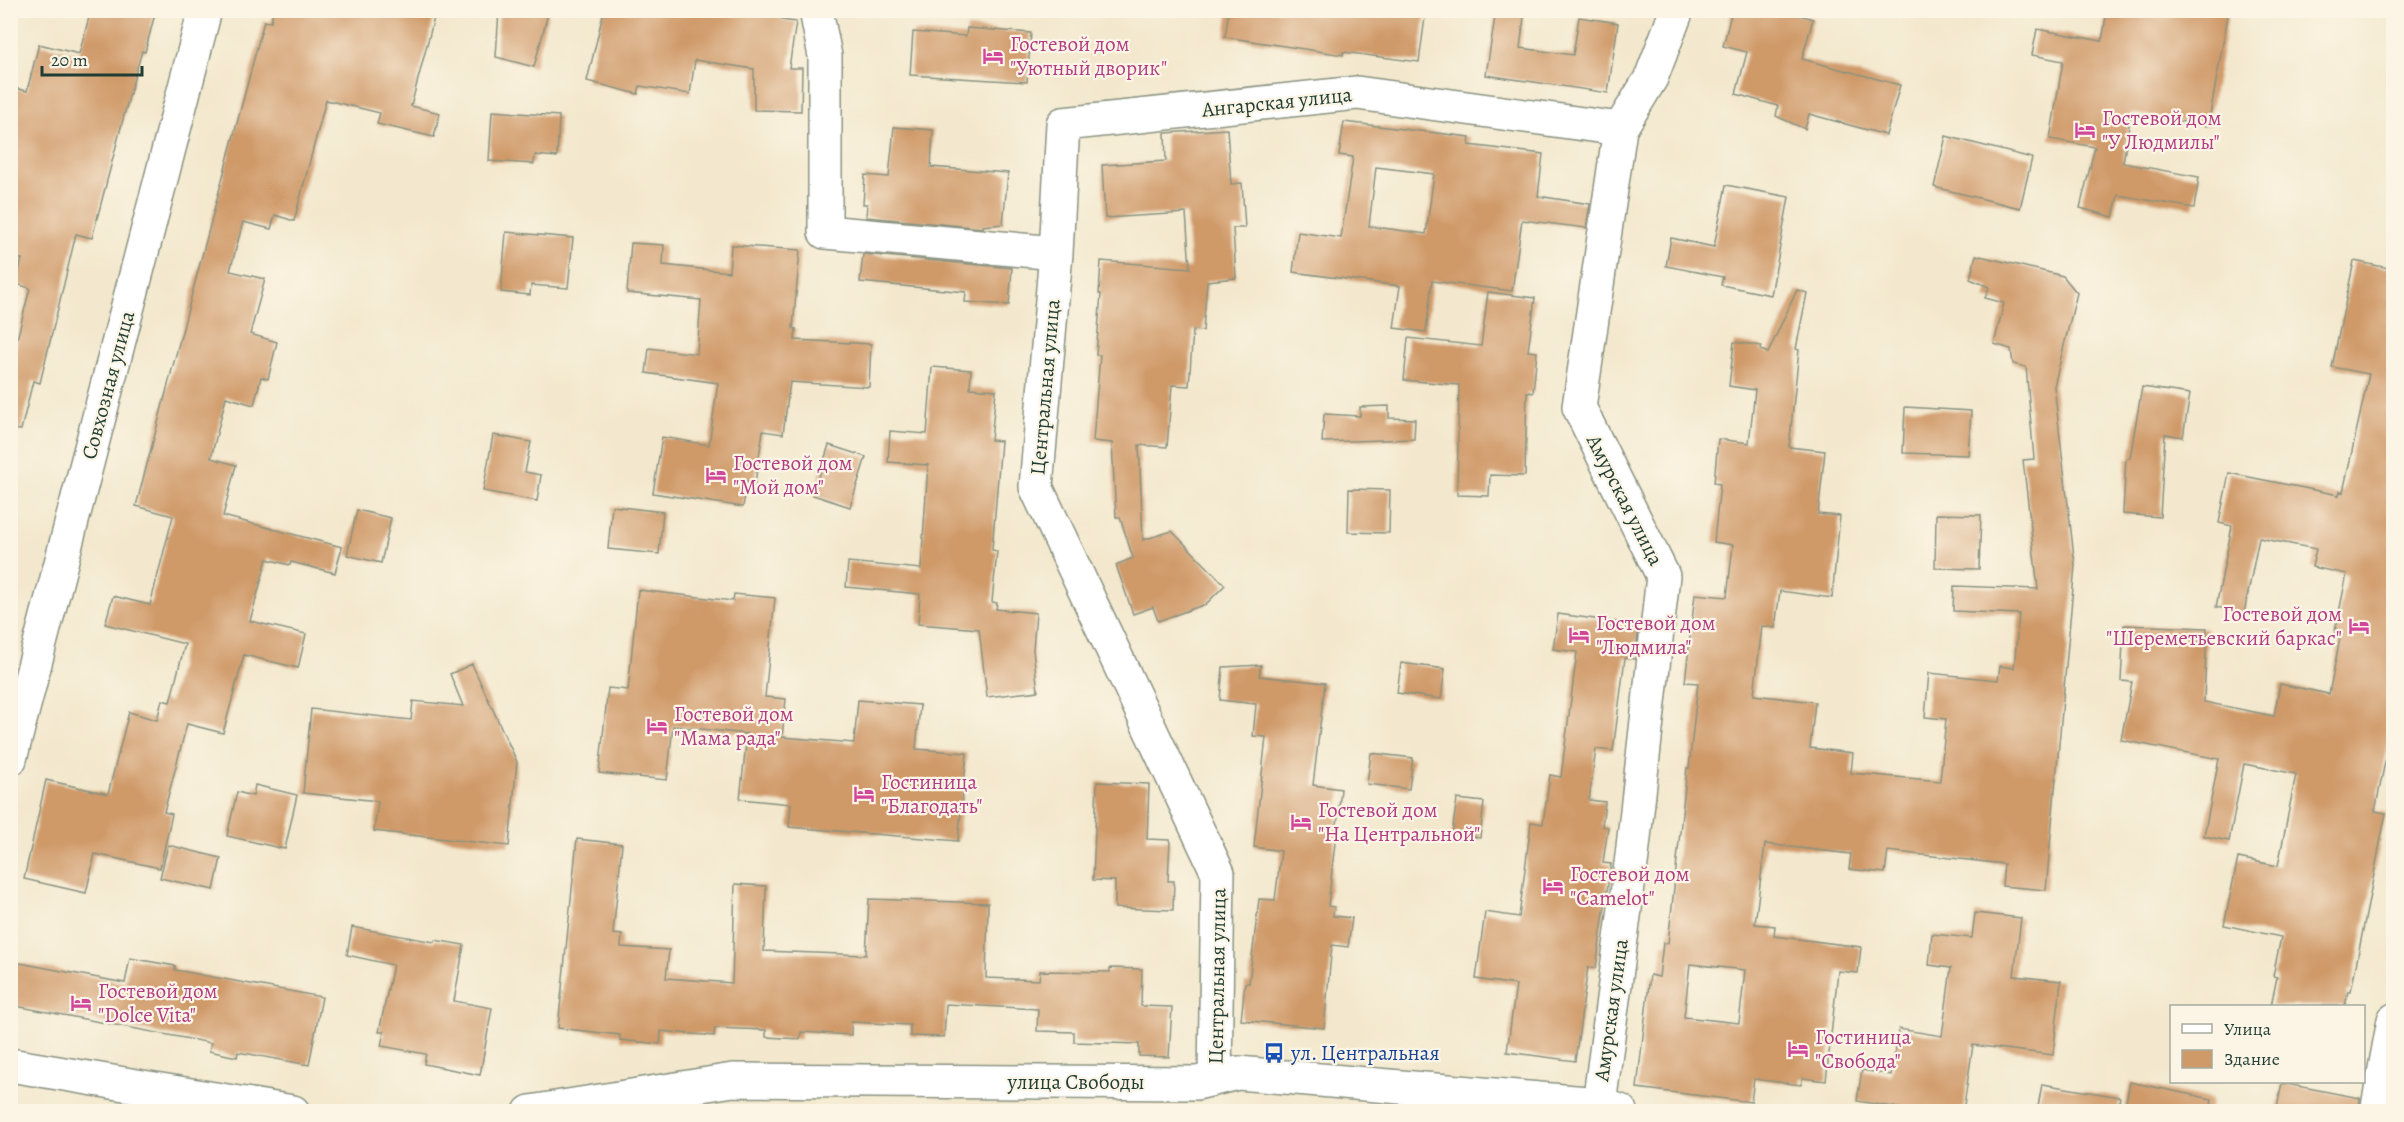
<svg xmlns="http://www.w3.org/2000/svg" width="2404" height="1122" font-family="Alegreya,serif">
	<rect width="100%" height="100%" fill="#fcf5e5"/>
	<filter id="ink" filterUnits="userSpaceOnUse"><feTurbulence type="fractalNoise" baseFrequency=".0167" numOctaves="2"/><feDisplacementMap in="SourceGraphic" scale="12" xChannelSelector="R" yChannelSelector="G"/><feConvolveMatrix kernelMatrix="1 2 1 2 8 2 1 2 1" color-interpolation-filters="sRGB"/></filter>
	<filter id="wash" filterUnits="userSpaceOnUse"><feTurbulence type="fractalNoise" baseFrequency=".008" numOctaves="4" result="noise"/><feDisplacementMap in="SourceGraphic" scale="24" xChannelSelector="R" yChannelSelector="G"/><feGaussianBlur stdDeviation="1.35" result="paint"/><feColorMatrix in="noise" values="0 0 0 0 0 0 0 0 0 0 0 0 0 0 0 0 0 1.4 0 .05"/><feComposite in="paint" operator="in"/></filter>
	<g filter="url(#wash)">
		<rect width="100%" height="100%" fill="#f3e8cd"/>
		<g id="blocks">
			<path fill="#cf9968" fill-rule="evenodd" d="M91,10h65l-11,42 -3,-1 -11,38 -39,149 -16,-4 -36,149 -7,-2 -12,49 -11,-1v-78h4l16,-63 -14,-4 6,-25 -12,-1v-171l17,4 12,-47 40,10z
				M273,10h132l29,8 -23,88 29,7 -6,24 -57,-13 3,-11 -54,-13 -32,121 -19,-6 -4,14 -28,-7 -13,49 35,8 -15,55 27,8 -9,37 -7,-2 -7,28 -28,-8 -15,61 25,7 -13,51 119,31 -7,26 -44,-11 -1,3 -23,-6 -17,62 56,13 -8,34 -54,-13 -21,78 -36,-9 -23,88 8,2 -12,54 -65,-14 -9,39 -62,-14 22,-99 62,14 21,-82 28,8 5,-20 8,2 15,-58 -80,-20 8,-28 37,9 23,-89 -37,-10 128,-485 7,1z
				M499,10h50l-15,57 -38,-10z
				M604,10h179l-1,10 14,2 -7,46h13l-1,43 -47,-1v-41l-59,-9 -5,34 -50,-8 -2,8 -51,-13z
				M1229,10h197l-7,52 -76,-10v3l-118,-18z
				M1496,10h29l-5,38 53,7 6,-38 39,6 -10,70 -122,-18z
				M1732,10h52l29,9 -11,40 98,26 -14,50 -77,-21 -4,15 -29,-13 2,-10 -42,-12 11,-42 -24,-6z
				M2107,10h122l-21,116 -77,-13 -8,50 76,14 -5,31 -76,-13 -5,22 -33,-9 15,-61 -45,-8 13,-78 -31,-6 5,-26 65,12z
				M967,28l64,5 -4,49 -117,-7 3,-43 53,4z
				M492,111l67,5 -2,41 -22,-2 -1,9 -45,-3z
				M1344,122l126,15 -1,8 74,9 -5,42 52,8 -4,24 -64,-8 -10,71 -80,-10 -6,51 -32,-4 6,-42 -107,-14 5,-40 43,6 12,-81 -14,-2zM1376,167l58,7 -8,60 -57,-8z
				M894,127l39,3 -2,37 77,6 -5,51 -20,2v2l-117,-11 1,-13h-4l2,-29 24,2z
				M1227,129l4,55 11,-1 3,45h-12l3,50 -29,3 -4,50 -10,-1 -4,56 -17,-1 -5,62 -28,-2 4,95 29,-9 53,54 -19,19 -48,17 -5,-14 -20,7 -17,-49 17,-7 -13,-41h-4l-4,-74 -19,-2 7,-86h-4l5,-61h-2l2,-33 89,7 -4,-55 -81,5 -3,-53 64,-4 -1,-28z
				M1946,136l86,22 -12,50 -86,-21z
				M1726,185l63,12 -18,98 -50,-10 2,-8 -57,-11 5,-28 43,9z
				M506,232l67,6 -5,50 -37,-3 -1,10 -29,-3z
				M631,243l33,2 -1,20 66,7 2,-27 69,5 -7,78 3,1 -1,11 76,4 -2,43 -79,-5 -7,52 -20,-3 -8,52 -8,-2 -4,26 -90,-14 9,-56 47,8 9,-62 -72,-10 3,-25 48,6 4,-54 -74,-7z
				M863,254l149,14 -3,37 -44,-3 1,-10 -106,-10z
				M1976,255l87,21 14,17 -23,93 21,179 -29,325 -44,-4 2,-22 -116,-13 -3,22 -36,-4 2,-15 -86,-10 -10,80 20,2 -1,10 87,11 -3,26 -20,-2 -12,110 -24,-3 -1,7 -47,-6 -3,23 -114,-14 13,-113 9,2 4,-34h5l19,-175h2l9,-85 -13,-1 10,-88 32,3 6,-52 -19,-3 6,-58 -6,-1 4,-44 31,4 6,-53 -26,-4 5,-44 28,4 -1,4 7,3 29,-63 10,3 -11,56 3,1 -10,97 36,4 -7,63 22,2 -8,82 -52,-7 -5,37 -13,-2 -8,69 61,7 -5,46 43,5 -2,20 89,8 6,-62 -21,-2 4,-44 69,7 2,-14 14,2 5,-54 -66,-3 1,-25 84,3 -15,-129 11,-1 -8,-92 -13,-3 -2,-15 -17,-5 10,-41 -19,-5 4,-11 -19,-8zM1690,964l55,6 -6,53 -55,-6z
				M2354,261l40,8v449l-19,93 11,2 -35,178h-3l-3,15h-74l6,-29 -4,-1 8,-39 -57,-12 14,-67 40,8 18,-92 -52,-10 -15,77 -25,-5 15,-77 -98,-19 11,-58 -11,-1 3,-56 83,3 -3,74 70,14 6,-32 49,10 11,-56 -6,-2 13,-62 -35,-7 4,-18 -57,-11 -15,75 -28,-6 16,-81 -13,-3 10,-50 110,22 1,-4 3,1 26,-118 -37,-7z
				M1488,292l47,6 -7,53 9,1 -4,41 -6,-1 -2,84 -35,-1 -1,21 -32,-1 2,-110 -55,-5 4,-42 73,8z
				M932,367l39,3 -1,18 26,2 -5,50 10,1 -9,109 5,1 -5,51 5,1 -1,6 40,4 -3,37 5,41 -51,6 -8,-68 -61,-5 2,-30 -74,-7 2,-25 73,7 7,-104 -40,-3 2,-31 37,3z
				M2142,387l48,7 -7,43 -18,-3 -5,83 -37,-3 3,-56h4z
				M1389,406v12l26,1 -1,20 -92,3 2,-28 36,2v-9z
				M1905,407l66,4 -3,44 -65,-2z
				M493,435l38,7 -6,30 16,3 -4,26 -54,-10z
				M829,445l37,12 -16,50 -37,-12z
				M1349,489l41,1 -1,43 -41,-1z
				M612,506l51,6 -4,42 -51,-5z
				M357,510l34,8 -10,45 -34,-8z
				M1936,514l45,1 -2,54 -44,-1z
				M638,590l95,11 1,-7 41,4 -10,99 21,2 -4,38 72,6 4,-43 62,5 -4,44 51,4 -9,88 -169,-14 2,-23 -51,-5 7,-65 -74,-8 -6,54 -68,-7 9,-85 20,2z
				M1558,614l81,11 -4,34 -10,-1 -12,93 -17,-2 -7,51 16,2 -3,24 6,1 -5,36 8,1 -15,104 -8,-1 -13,94 -68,-9 9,-67 -40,-6 9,-67 34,5 12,-95 12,2 7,-49 11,2 16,-125 -24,-3z
				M1401,663l44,6 -4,30 -44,-6z
				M472,664l45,98 -8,84 -135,-15 4,-30 -75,-8 8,-84 100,11 2,-19 50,5 -13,-32z
				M1261,665l-2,11 66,7 -12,102 28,4 -13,117 6,1 -1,9 19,2 -4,29 -16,-2 -8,83 -83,-8 4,-37h4l10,-84 16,1 6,-49 -27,-4 12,-110 -13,-1 3,-32 -36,-4 3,-33z
				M1371,753l42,5 -4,31 -42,-5z
				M1097,782l52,2 -2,55 23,1 -2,41h6l-1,29 -58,-2v-27l-22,-1z
				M255,785l42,10 -12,54 -58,-13 10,-44 16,4z
				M1457,799l27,3 -4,36 -28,-4z
				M577,839l45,5 -9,90 9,1 -1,12 48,3 -3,28 66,5 3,-99 31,2 -2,65 102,4 3,-56 119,4 -2,75 53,2 1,-9 70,1v-4l32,1 -1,37 31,1 -3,50 -30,-1v-12l-65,-2v-10l-37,-1 1,-22 -92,-5 -2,33 -34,-1v-11l-59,-3v13l-50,-3 -1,7 -34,-2v-7l-51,-2 -1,8 -53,-5 -1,13 -40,-4v-5l-62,-7z
				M168,845l53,13 -7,32 -54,-12z
				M1975,913l46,5 -7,58 47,5 -8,74 -80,-10 -10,67h-41l-65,-11 5,-31 29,5 8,-46 43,7 9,-68 -22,-3 3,-31 40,4z
				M352,927l82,15 1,-2 29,5 -10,56 38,7 -12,67 -56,-11 2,-10 -45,-8 3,-14h-5l14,-67 -46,-10z
				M130,958l45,8v4l147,27 -13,68 -71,-13 -1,5 -28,-6 2,-8 -201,-38v-21l5,-22 110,21z
				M2130,1082l82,17 -2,13h-86z
				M2282,1083l78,15 -1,14h-83z
				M2042,1084l78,13 -2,15h-81z"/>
		</g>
	</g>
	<g filter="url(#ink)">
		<use href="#blocks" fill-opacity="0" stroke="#899280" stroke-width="1.5"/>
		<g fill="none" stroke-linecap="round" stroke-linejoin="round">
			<g stroke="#899280" stroke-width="36">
				<path id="minor" d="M816,10l9,46v176l231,21 -20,234 182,386 -3,204
					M1056,253l7,-129 294,-31 263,36
					M10,759l195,-749
					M10,1065l283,47
					M530,1112l203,-32 464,3 41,-10 361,31 21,7
					M1598,1112l34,-256 31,-280 -84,-169 41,-278 31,-51 26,-68
					M2377,1112l17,-92"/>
			</g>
			<use href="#minor" stroke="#fff" stroke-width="33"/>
		</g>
	</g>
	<defs>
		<g id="hotel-bare" transform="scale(1.62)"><path d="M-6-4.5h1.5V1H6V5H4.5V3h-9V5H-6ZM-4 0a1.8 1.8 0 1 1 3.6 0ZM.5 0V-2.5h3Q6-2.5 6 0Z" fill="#d1479c" stroke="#fcf5e5" stroke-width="2.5" paint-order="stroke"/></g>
		<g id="bus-bare" transform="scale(1.62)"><path d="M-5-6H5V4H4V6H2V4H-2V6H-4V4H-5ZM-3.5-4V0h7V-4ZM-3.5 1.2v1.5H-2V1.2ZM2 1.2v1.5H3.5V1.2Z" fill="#1a4fb4" stroke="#fcf5e5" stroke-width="2.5" paint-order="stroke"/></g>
	</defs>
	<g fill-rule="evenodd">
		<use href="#hotel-bare" x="993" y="56"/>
		<use href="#hotel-bare" x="2085" y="130"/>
		<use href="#hotel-bare" x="716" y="475"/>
		<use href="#hotel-bare" x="2359" y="626"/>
		<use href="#hotel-bare" x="1579" y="635"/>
		<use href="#hotel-bare" x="657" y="726"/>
		<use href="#hotel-bare" x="864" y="794"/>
		<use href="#hotel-bare" x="1301" y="822"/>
		<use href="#hotel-bare" x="1553" y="886"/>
		<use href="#hotel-bare" x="81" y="1003"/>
		<use href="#hotel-bare" x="1798" y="1049"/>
		<use href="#bus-bare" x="1274" y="1053"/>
	</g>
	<g text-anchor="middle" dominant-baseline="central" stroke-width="4.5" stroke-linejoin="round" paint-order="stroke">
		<g font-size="21" fill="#b23c85" stroke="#fcf5e5" text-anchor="start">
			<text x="1010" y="44">Гостевой дом<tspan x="1010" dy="24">"Уютный дворик"</tspan></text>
			<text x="2102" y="118">Гостевой дом<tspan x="2102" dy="24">"У Людмилы"</tspan></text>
			<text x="733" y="463">Гостевой дом<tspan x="733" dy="24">"Мой дом"</tspan></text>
			<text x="2342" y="614" text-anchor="end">Гостевой дом<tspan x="2342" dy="24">"Шереметьевский баркас"</tspan></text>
			<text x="1596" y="623">Гостевой дом<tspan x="1596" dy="24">"Людмила"</tspan></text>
			<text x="674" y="714">Гостевой дом<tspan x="674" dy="24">"Мама рада"</tspan></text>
			<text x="881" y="782">Гостиница<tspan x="881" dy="24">"Благодать"</tspan></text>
			<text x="1318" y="810">Гостевой дом<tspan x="1318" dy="24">"На Центральной"</tspan></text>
			<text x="1570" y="874">Гостевой дом<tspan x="1570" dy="24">"Camelot"</tspan></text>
			<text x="98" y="991">Гостевой дом<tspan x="98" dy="24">"Dolce Vita"</tspan></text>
			<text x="1815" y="1037">Гостиница<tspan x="1815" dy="24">"Свобода"</tspan></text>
		</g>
		<g font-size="21" fill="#1f3d34" stroke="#fcf5e5">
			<text transform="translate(1277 102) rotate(-6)">Ангарская улица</text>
			<text transform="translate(108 385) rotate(-75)">Совхозная улица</text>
			<text transform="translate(1045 387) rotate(-85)">Центральная улица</text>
			<text transform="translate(1625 500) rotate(63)">Амурская улица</text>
			<text transform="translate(1217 976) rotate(-89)">Центральная улица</text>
			<text transform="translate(1611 1010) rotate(-82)">Амурская улица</text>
			<text x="1076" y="1082">улица Свободы</text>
		</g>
		<g font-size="21" fill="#164399" stroke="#fcf5e5" text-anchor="start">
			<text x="1291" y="1053">ул. Центральная</text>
		</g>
	</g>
	<rect width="2404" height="1122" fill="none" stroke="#fcf5e5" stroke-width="36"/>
	<rect x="2170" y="1005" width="195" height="78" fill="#fcf5e5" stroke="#a4ab9e" stroke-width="1.5"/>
	<rect x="2182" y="1024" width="30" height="9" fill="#ffffff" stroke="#a4ab9e" stroke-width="1.5"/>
	<text x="2224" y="1035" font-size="18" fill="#1f3d34">Улица</text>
	<rect x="2182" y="1050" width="30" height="18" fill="#cf9968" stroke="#a4ab9e" stroke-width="1.5"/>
	<text x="2224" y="1065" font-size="18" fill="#1f3d34">Здание</text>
	<path d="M42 66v9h100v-9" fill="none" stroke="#1f3d34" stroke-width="3"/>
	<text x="51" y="66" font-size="18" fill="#1f3d34" stroke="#fcf5e5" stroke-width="4.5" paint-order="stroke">20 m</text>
</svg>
